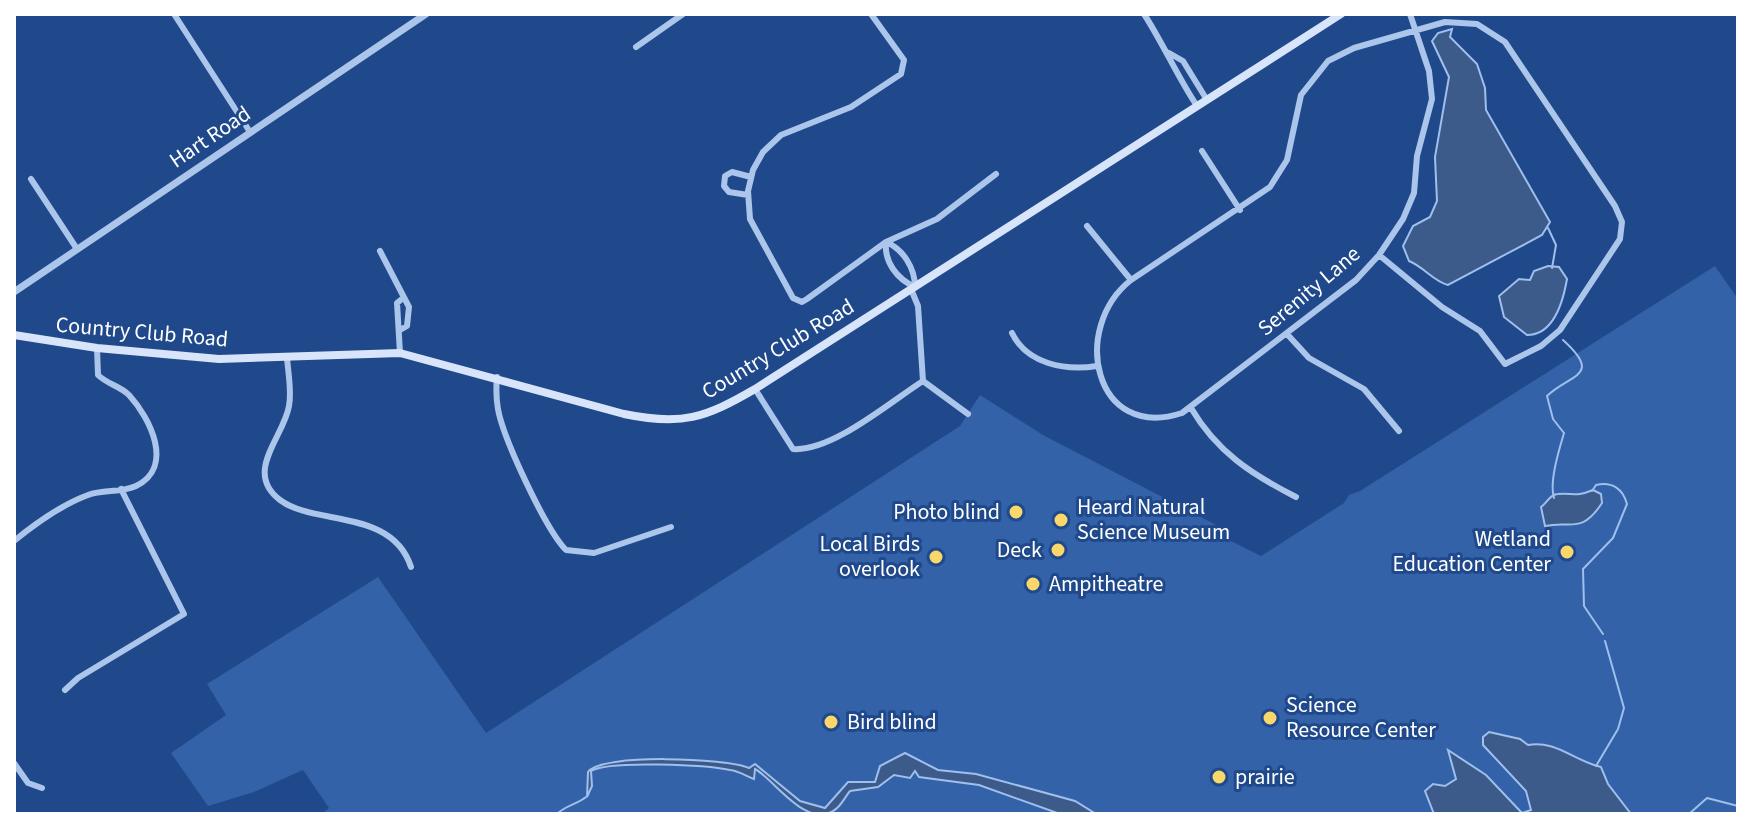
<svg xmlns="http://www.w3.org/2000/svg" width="1752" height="828" font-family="'Source Sans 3',sans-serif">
	<rect width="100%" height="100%" fill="#1f498b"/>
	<path fill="#3362a8" d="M1715,266l23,33v515h-1416l7,-6 -26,-38 -49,22 -46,14 -37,-53 55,-38 -19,-31 171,-107 108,156 474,-307 20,-31 63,40 179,93 -3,7 42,21 83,-53 5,-8 11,-4z"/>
	<path fill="#3c5a8a" stroke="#9fbfed" stroke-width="2" d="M1452,29l-2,8 27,27 8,24 1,22 64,112 -8,13 -94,50c-15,-4 -24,-18 -39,-24l-6,-15 10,-20 17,-9 7,-16 -2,-44 14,-80 -17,-36 6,-8z
		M1548,266l11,1 8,12c-4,23 -13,56 -40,56l-23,-18 -5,-21 20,-17 11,1 4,-9z
		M1593,490l8,4 1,9c-21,32 -31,17 -57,23l-4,-19c6,-4 9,-13 17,-13 16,-1 18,3 35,-4z
		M1489,732l31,7 8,6c28,-5 46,16 73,22l7,17 23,30h-197l-9,-23 8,-7 12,2 11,-7 -8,-29 38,25 36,38 9,-3 -5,-19 -43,-46v-8z
		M905,753l33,17 38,4 99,27 21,13h-36l-81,-29 -60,-8 -4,-6 -5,7 -16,-3 -16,12 -28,4c-6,7 -9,16 -17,20 -28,17 -59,-32 -78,-42l-1,10c-8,-3 -15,-8 -24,-9 -22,-5 -122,-10 -139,1l1,15 -5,11 1,-25c13,-19 139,-14 161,-4l6,-4 45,37 25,7 23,-26h27l5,-16z"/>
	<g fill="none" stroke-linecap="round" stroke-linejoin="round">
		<path stroke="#9fbfed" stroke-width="2" d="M1548,228l8,17 -4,23
			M1592,491l4,-6c16,-4 27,4 31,19l-14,34 -30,31 1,37 19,28
			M1554,498c-5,-16 5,-48 10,-65l-11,-14 -6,-23c22,-22 57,-19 16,-56
			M1596,766l22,-37 6,-21 -19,-67
			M557,814c9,-9 19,-9 29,-17
			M1411,814l2,-1
			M1689,814l18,-16 31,8"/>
		<path stroke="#abc5eb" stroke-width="6" d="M174,14l76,118
			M871,14l33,46 -3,14 -50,33 -70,28 -18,17 -10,18 -5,21 2,28 43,79 9,4 5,-3 79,-57 51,-23 59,-45
			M1144,14c20,31 33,62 53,92
			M636,47l47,-33
			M1169,53l14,8 24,39
			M1202,151l38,59
			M31,179l46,70
			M748,195l-19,-3 -5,-6 1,-10 7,-4 19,5
			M1087,226l44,54
			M886,242c17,7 29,26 29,45 -18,-8 -31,-25 -29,-45z
			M380,251l29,56 -2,19 -7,4
			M1379,255l63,52 38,24 25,33 36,-18 19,-16 60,-91 2,-17 -7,-16 -110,-164 -28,-18 -32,-2 -91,26 -26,13 -27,34 -14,65 -17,27 -139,93c-61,48 -37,162 51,133l174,-133 23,-25 24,-36 11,-26 3,-37 15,-57 -3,-28 -19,-57
			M911,289l7,17 5,75 45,33
			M1012,333c15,31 53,38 85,33
			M1287,334l22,24 55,31 35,42
			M400,353l-3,-50 6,-5
			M287,357c1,16 5,34 2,49 -5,31 -46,66 -9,94 34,26 112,8 131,67
			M497,377c-1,11 -1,21 1,32 5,29 48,121 68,141l28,3 77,-26
			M755,389l38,60c39,3 97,-47 130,-68
			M1191,408c26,44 60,66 105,89
			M14,541c22,-18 47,-36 74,-46 15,-6 33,-2 48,-9 39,-19 14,-68 -7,-91 -9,-9 -22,-11 -31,-20l-1,-27
			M65,690l13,-12 106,-64 -63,-125
			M14,763l14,20 14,5"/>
		<path stroke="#abc5eb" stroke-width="7" d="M14,292l412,-278"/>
		<path stroke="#d7e4f9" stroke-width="8" d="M14,335l83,13 122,11 181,-6 224,61c58,12 81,4 131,-25l586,-375"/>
	</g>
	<g fill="#fad76b" stroke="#1f498b" stroke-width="3">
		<circle cx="1016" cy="512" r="8"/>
		<circle cx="1061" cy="520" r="8"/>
		<circle cx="1058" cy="550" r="8"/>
		<circle cx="1567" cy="552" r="8"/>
		<circle cx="936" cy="557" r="8"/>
		<circle cx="1033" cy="584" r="8"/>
		<circle cx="1270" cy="718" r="8"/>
		<circle cx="831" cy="722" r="8"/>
		<circle cx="1219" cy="777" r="8"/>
	</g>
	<g text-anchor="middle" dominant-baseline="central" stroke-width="6" stroke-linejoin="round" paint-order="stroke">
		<g font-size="22" fill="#fff" stroke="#1f498b">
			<text transform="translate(210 137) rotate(-34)">Hart Road</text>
			<text transform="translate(1309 291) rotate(-40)">Serenity Lane</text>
			<text transform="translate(142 332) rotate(5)">Country Club Road</text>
			<text transform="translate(778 349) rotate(-31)">Country Club Road</text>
		</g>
		<g font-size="22" fill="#fff" stroke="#1f498b" text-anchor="start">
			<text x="1077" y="507">Heard Natural<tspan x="1077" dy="25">Science Museum</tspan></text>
			<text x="1000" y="512" text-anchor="end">Photo blind</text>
			<text x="1551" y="539" text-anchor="end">Wetland<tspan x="1551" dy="25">Education Center</tspan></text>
			<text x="920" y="544" text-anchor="end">Local Birds<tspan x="920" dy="25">overlook</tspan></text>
			<text x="1042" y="550" text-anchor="end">Deck</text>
			<text x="1049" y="584">Ampitheatre</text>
			<text x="1286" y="705">Science<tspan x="1286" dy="25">Resource Center</tspan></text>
			<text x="847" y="722">Bird blind</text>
			<text x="1235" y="777">prairie</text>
		</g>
	</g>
	<rect width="1752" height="828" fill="none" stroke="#ffffff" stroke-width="32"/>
</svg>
